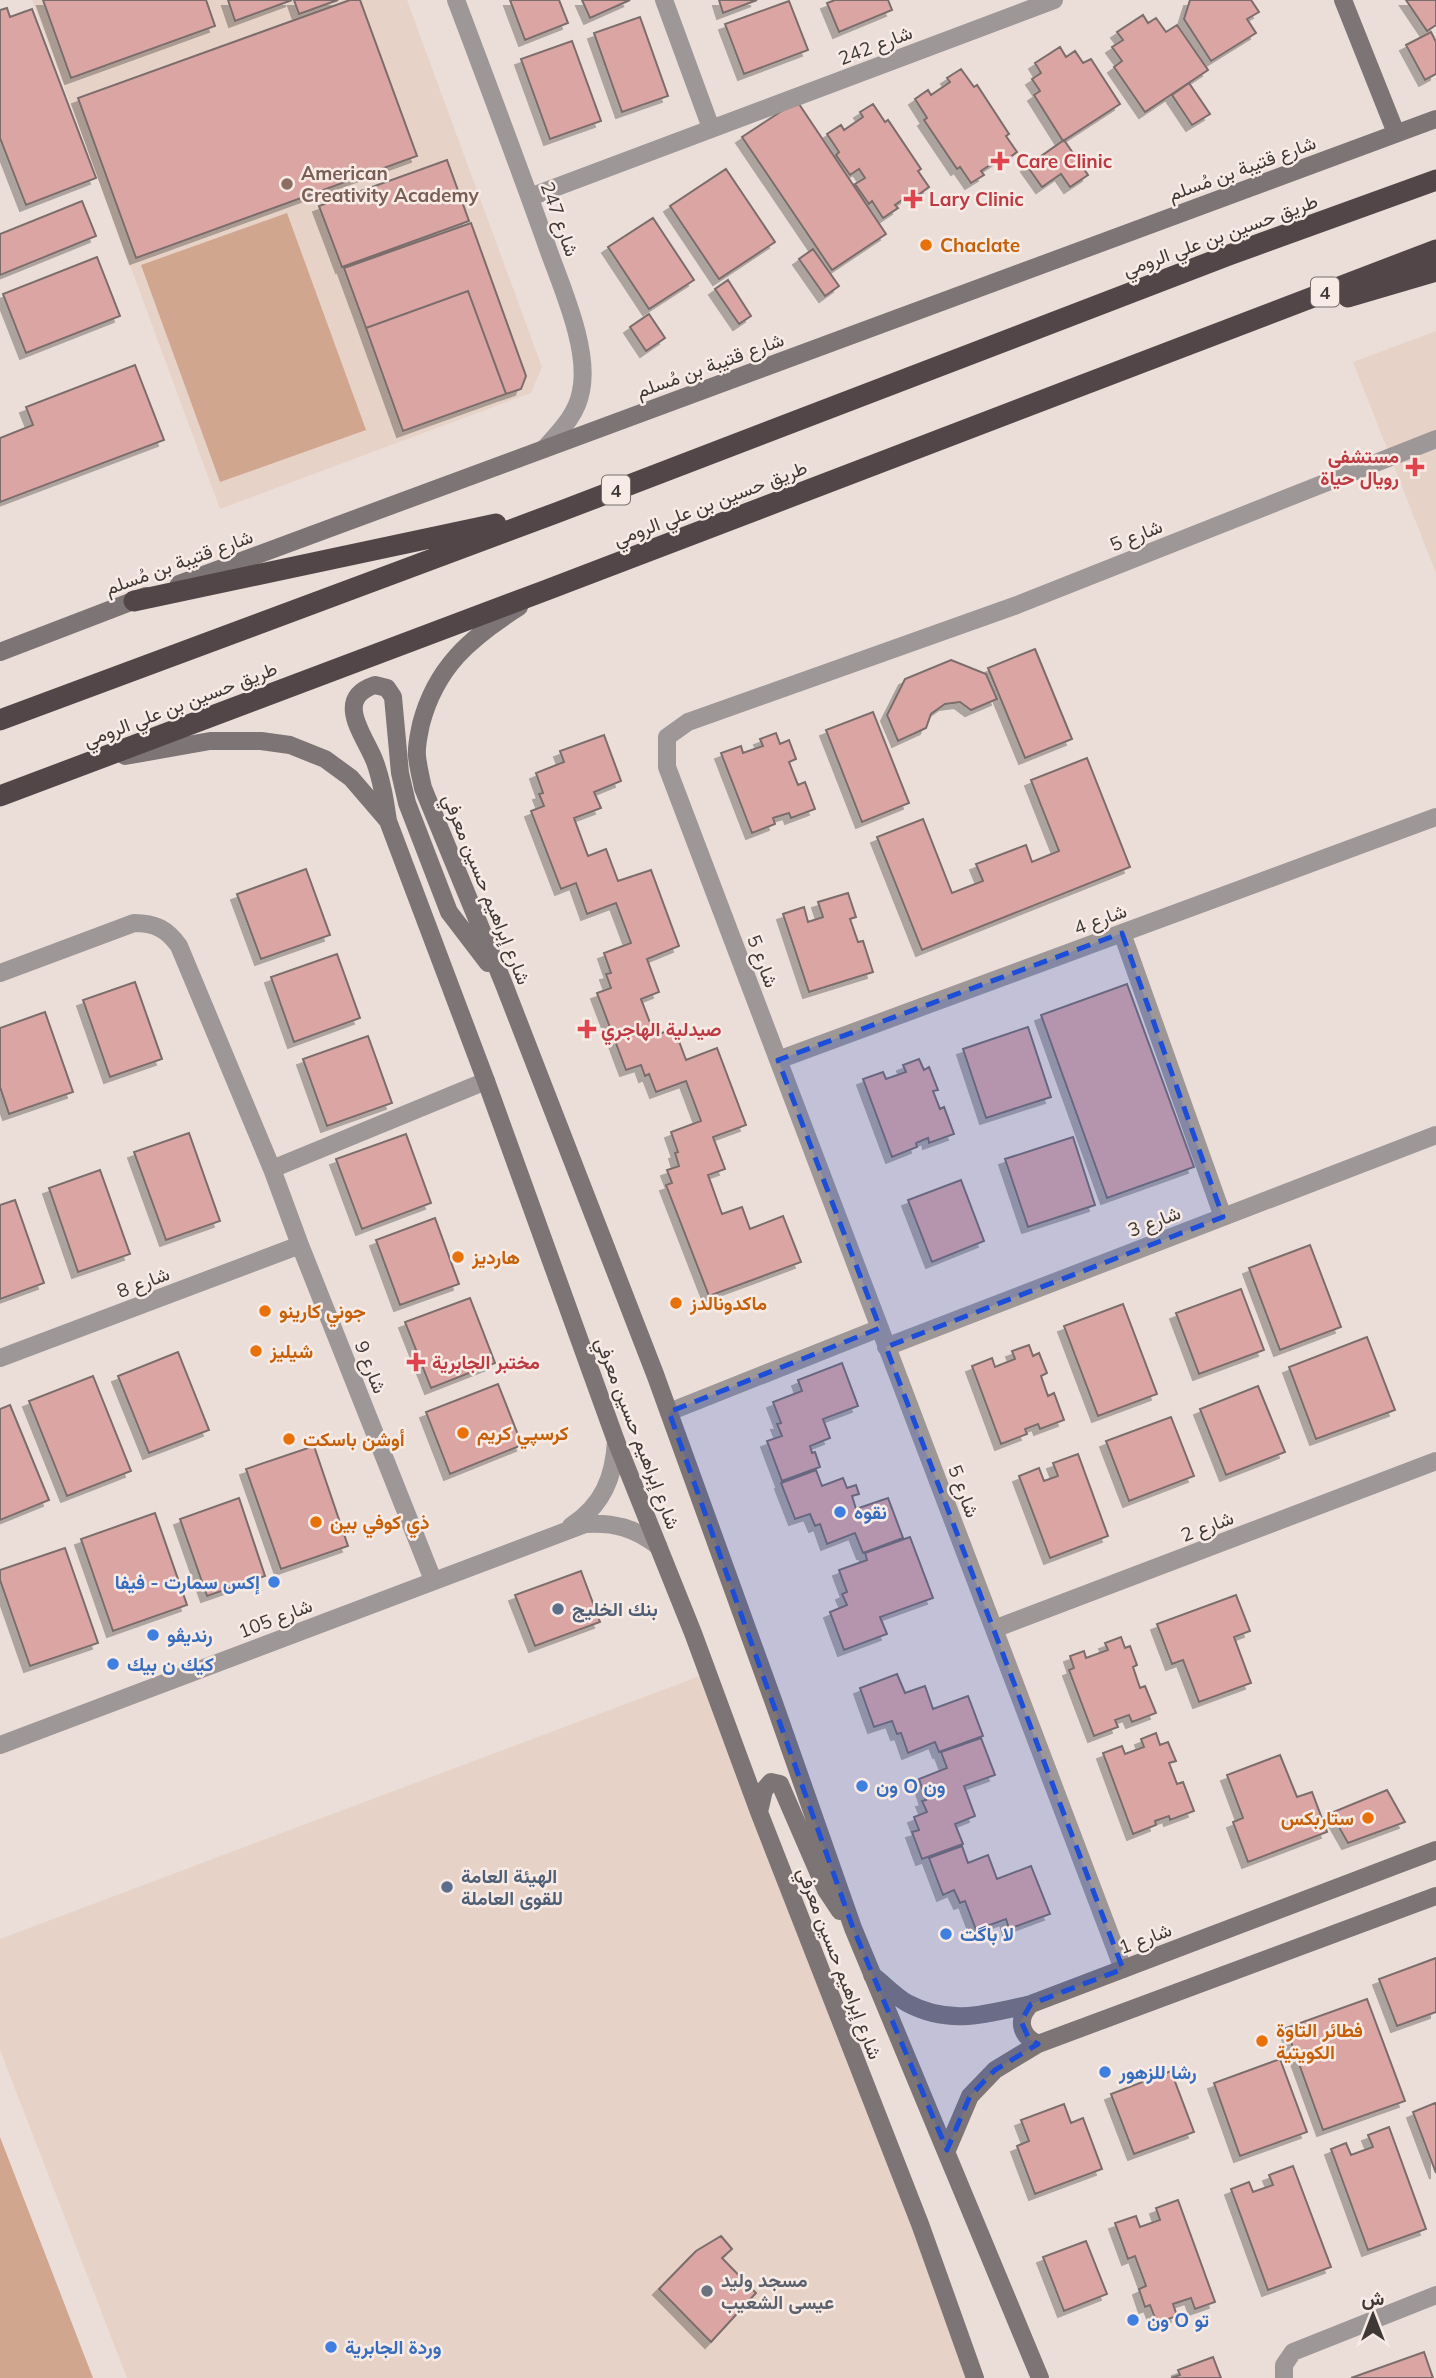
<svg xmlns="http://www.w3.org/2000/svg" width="1436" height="2378" font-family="Mulish,Vazirmatn,sans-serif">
	<defs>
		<filter id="shadow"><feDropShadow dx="-6" dy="6" stdDeviation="0" flood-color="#0004"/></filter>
	</defs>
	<rect width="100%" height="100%" fill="#ebded8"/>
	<path fill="#e6d2c7" d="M32,0h375l135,367 -11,26 -311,116z
		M1436,331v242l-83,-211z
		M708,1673l267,705h-848l-127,-328v-111z"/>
	<path fill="#d1a68f" d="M287,213l79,217 -146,52 -79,-217z
		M0,2137l93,241h-93z"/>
	<path fill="#dba5a3" stroke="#7a6d6c" stroke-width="2" filter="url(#shadow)" d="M43,0h163l9,26 -144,52z
		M228,0h64l-57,21z
		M294,0h44l-39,14z
		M350,0h10l57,156 -281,102 -58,-160z
		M510,0h49l9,23 -43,17z
		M582,0h48l-40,18z
		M719,0h38l-34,13z
		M835,0h53l4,10 -53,22 -12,-29z
		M1190,0h61l8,12 -12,7 9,14 -45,28 -27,-42z
		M1406,0h30v25l-9,6z
		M789,1l19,49 -64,24 -19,-50z
		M7,8l3,9 22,-8 64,169 -70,27 -26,-67v-128z
		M1143,15l5,8 8,-5 10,14 11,-7 31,45 -63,42 -31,-45 8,-6 -10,-14 11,-7 -6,-8z
		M640,17l28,79 -46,16 -28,-79z
		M1431,32l5,10v32l-11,6 -19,-35z
		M572,41l29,80 -51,18 -29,-80z
		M1060,47l6,10 9,-6 8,12 8,-4 29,45 -57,37 -29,-46 6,-4 -8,-12 9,-6 -6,-10z
		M961,69l13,18 3,-2 32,49 -3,2 11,16 -12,9 -3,-4 -21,14 3,4 -13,8 -11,-16 -3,2 -33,-49 3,-2 -12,-19 13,-9 3,5 19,-13 -3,-4z
		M1189,83l21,31 -18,11 -20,-30z
		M797,101l89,133 -54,36 -90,-133z
		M873,104l12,18 3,-2 33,49 -3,2 11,16 -11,8 -3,-4 -20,14 3,3 -15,10 -11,-17 -3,3 -14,-20 10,-6 -6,-9 -9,6 -14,-20 3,-3 -12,-18 14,-9 3,5 19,-13 -3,-5z
		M1064,140l24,35 -18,12 -9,-13 -19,13 -15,-21z
		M447,160l22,61 -127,46 -23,-61z
		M726,169l49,73 -56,37 -49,-73z
		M82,201l14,35 -96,39v-41z
		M653,218l41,62 -45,29 -41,-62z
		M471,223l55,153 -5,13 -15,5 -38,-103 -102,37 -22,-60z
		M813,249l26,37 -14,10 -26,-37z
		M97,257l23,59 -94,37 -23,-59z
		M728,280l23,36 -12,8 -24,-35z
		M468,291l38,103 -103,37 -37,-103z
		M649,314l16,24 -19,13 -16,-24z
		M135,365l29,75 -164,62v-64l33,-13 -7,-18z
		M1035,649l37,90 -47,19 -37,-90z
		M951,660l35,14 11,25 -26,11 -11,-8 -15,2 -14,10 -5,14 -28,13 -11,-26 18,-36z
		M873,712l36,91 -47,19 -36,-92z
		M776,733l4,11 9,-4 7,19 -7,3 9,23 7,-3 10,27 -24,9 -2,-5 -16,5 2,6 -23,9 -31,-80 20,-7 2,7 20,-7 -3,-7z
		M604,735l17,46 -27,11 7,16 -27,10 14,38 18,-7 12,32 33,-11 28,76 -32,13 12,33 -18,7 14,37 19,-8 12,32 31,-12 29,77 -33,12 12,32 -17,6 14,39 20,-7 8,22 33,-13 18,46 -92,34 -43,-111 6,-2 -5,-13 12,-4 -4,-13 3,-1 -7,-20 30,-11 -15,-40 -30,11 -7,-18 -4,2 -4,-11 -15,5 -29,-77 14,-5 -5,-14 5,-1 -7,-20 27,-10 -15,-40 -29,11 -11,-31 -15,6 -30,-78 13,-5 -5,-12 4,-1 -7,-20 28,-11 -4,-11z
		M1087,758l43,109 -208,83 -45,-113 46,-18 29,74 31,-12 -7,-17 50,-19 6,17 27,-11 -28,-71z
		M306,869l24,66 -69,24 -24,-65z
		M848,893l8,24 -6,2 8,23 5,-1 10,31 -64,20 -26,-78 21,-7 4,15 15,-5 -5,-15z
		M337,954l23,64 -66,24 -23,-65z
		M135,982l27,77 -52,18 -27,-77z
		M1127,984l67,183 -87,31 -66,-183z
		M45,1012l28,80 -64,22 -9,-27v-59z
		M1028,1027l23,70 -65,21 -23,-69z
		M368,1036l24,67 -65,23 -24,-67z
		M919,1059l5,11 5,-3 9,23 -5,1 7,18 4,-2 10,27 -25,9 -1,-5 -12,5 1,4 -25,10 -29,-78 20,-7 3,7 20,-7 -3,-7z
		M189,1133l31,88 -54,19 -32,-88z
		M406,1134l25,69 -69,26 -26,-70z
		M1073,1137l22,68 -67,22 -23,-68z
		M100,1170l30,84 -52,18 -29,-84z
		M961,1180l23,61 -52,21 -24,-62z
		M15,1200l29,83 -44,16v-94z
		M435,1218l24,66 -59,21 -24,-65z
		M1310,1245l31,82 -61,23 -31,-82z
		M1241,1289l23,61 -65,24 -23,-61z
		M470,1298l25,65 -64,25 -26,-66z
		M1123,1304l34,90 -59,22 -34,-90z
		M1367,1337l28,73 -79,29 -27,-72z
		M1029,1345l4,11 6,-3 8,20 -6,3 7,20 6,-3 10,27 -24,9 -2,-5 -13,5 2,5 -26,10 -29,-78 20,-8 3,9 20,-8 -3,-8z
		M178,1352l31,78 -60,23 -31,-77z
		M842,1363l16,43 -35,13 7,19 -20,8 2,7 3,-1 5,15 -38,14 -15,-40 15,-5 -5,-12 4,-1 -8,-21 29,-11 -4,-11z
		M93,1376l38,95 -64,25 -38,-95z
		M498,1384l24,61 -72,29 -24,-62z
		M1258,1386l27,66 -59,23 -26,-66z
		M10,1405l39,95 -49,20v-111z
		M1171,1417l23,59 -65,25 -23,-60z
		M314,1446l34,100 -67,23 -35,-100z
		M1078,1454l30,82 -58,22 -31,-82 20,-8 5,13 14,-5 -5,-13z
		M816,1470l6,16 21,-8 4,10 9,-3 3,9 -7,2 4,13 32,-11 15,40 -40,15 -8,-20 -28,11 -7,-20 -5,2 -5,-12 -15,5 -14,-36z
		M239,1498l26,78 -58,20 -27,-77z
		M155,1513l32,92 -74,26 -32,-92z
		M910,1537l23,61 -53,19 7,17 -43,16 -14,-38 17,-7 -5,-11 5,-2 -8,-22 28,-10 -2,-7z
		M65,1548l33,95 -68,23 -30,-86v-10z
		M581,1571l19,51 -65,24 -20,-51z
		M1236,1595l14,36 -16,6 17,46 -52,19 -16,-42 -11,4 -15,-40z
		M1121,1637l4,11 5,-2 7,19 -4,2 7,21 5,-2 11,27 -24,9 -3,-7 -14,5 3,7 -24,9 -25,-66 5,-2 -4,-12 14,-5 2,7 22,-8 -3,-7z
		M897,1674l8,19 20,-7 8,23 35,-13 15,40 -44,16 -4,-10 -27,11 -7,-20 -4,1 -5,-13 -18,6 -14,-39z
		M1156,1733l4,12 8,-3 8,19 -7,2 8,21 6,-2 11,29 -24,9 -1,-4 -14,5 1,4 -23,9 -30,-81 19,-7 3,8 19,-7 -3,-8z
		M981,1738l14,37 -31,11 11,30 -20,8 8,20 -41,15 -10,-27 7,-2 -5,-13 13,-5 -5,-11 4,-1 -7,-21 28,-11 -6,-16z
		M1280,1755l17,42 15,-5 15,40 -79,30 -15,-40 10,-4 -16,-43z
		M1387,1790l18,32 -57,21 -17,-30z
		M962,1846l6,17 20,-8 9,24 34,-13 19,48 -41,15 -3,-10 -30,11 -11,-29 -5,2 -6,-13 -11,5 -14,-37z
		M1436,1958v54l-39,14 -18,-47z
		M1367,1999l38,102 -82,29 -37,-102z
		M1280,2059l27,73 -67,24 -26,-73z
		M1171,2071l23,61 -60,22 -23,-60z
		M1435,2103l1,2v68l-23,-61z
		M1064,2104l7,19 12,-5 19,51 -67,25 -18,-48 12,-5 -8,-21z
		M1389,2127l37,102 -58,21 -37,-101 15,-6 5,12 22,-8 -5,-12z
		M1293,2166l38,101 -63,23 -37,-101 18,-7 4,10 20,-7 -4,-10z
		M1178,2200l37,102 -20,7 -4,-11 -18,6 4,12 -20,7 -7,-18 -5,2 -6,-18 7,-3 -11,-30 -7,3 -13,-36 21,-7 4,11 20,-7 -4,-12z
		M721,2236l11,13 -10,9 34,35 -45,49 -52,-53 37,-38z
		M1086,2241l21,53 -43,17 -21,-54z
		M1424,2352l9,26h-82z
		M1213,2357l8,21h-50l9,-3 -2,-5z"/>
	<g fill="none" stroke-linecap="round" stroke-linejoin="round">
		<path stroke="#9e9798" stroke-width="18" d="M456,0c31,82 62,164 91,246 14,40 43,103 34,145 -4,24 -22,41 -37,58
			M664,0l47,128
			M530,197l524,-197
			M1122,933l101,284
			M0,973l134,-50c21,0 33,6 45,23l93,223 28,76 133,335
			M778,1060l658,-243
			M272,1169l214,-88
			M886,1347l550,-212
			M0,1358l300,-113
			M669,1412l211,-84
			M571,1526c32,-21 43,-49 45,-85
			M994,1629l442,-168
			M0,1745l585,-221c29,-2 50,4 73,22
			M1123,1969l-456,-1202v-30l21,-15 329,-117 419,-166
			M1284,2378v-13l9,-13 143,-57"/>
		<path stroke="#7d7475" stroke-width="18" d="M1343,0l53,133
			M179,584l1257,-465
			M519,607c-49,31 -83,60 -98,117 -2,11 -5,21 -4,32 1,11 4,22 6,32l80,194 152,392 119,329 79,225 187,450
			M0,652l146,-56
			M125,756l85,-15h51l29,4 35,14 26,19 37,43 98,260 130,360 77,192 66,179 161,412 55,154
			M388,821c-3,-20 -6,-40 -13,-59 -9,-25 -43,-63 0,-77l12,3 6,9 7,76 7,30 42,109 39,51
			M759,1812l5,-22 7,-8 9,2 46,106 14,21
			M872,1975c12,9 23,21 35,28 43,23 80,11 124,1l405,-154
			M1031,2004c-14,14 -12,31 7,40
			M947,2150l23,-54 25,-26 43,-26 398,-148"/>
		<path stroke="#524648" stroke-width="21" d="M1348,297l88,-26
			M134,601l362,-77
			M0,720l556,-207 673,-258 207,-75
			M0,796l544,-205 892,-341"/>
	</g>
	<path fill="#1d4ed8" fill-opacity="0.2" stroke="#1d4ed8" stroke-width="5" stroke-dasharray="14 9" stroke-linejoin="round" d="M1122,933l101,284 -337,130 237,622 -92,35 -10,17 8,18 9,5 -43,26 -25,26 -23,54 -94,-222 -184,-516 211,-84 -102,-268z"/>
	<g fill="#e0444e" stroke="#f8ebe5" stroke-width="2.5">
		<path d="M996.5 150.5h7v7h7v7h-7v7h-7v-7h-7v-7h7z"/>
		<path d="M909.5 188.5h7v7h7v7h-7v7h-7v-7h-7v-7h7z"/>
		<path d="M1411.5 456.5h7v7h7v7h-7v7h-7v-7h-7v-7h7z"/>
		<path d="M583.5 1018.5h7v7h7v7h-7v7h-7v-7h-7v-7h7z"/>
		<path d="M412.5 1351.5h7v7h7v7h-7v7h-7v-7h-7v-7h7z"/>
	</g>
	<circle fill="#8d6e63" stroke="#f8ebe5" stroke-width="2.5" cx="287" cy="184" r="7"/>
	<g fill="#e8710a" stroke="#f8ebe5" stroke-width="2.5">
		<circle cx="926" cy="245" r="7"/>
		<circle cx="458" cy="1257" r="7"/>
		<circle cx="676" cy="1303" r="7"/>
		<circle cx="265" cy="1311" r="7"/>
		<circle cx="256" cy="1351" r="7"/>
		<circle cx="463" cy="1433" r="7"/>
		<circle cx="289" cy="1439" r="7"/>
		<circle cx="316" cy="1522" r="7"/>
		<circle cx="1368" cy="1818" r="7"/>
		<circle cx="1262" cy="2041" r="7"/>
	</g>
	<g fill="#3f7fe0" stroke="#f8ebe5" stroke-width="2.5">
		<circle cx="840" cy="1512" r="7"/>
		<circle cx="274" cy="1582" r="7"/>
		<circle cx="153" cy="1635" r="7"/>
		<circle cx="113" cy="1664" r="7"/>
		<circle cx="862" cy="1786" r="7"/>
		<circle cx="946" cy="1934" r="7"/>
		<circle cx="1105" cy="2072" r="7"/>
		<circle cx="1133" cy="2320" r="7"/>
		<circle cx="331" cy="2347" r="7"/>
	</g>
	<g fill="#5c6f8a" stroke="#f8ebe5" stroke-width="2.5">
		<circle cx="558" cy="1609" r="7"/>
		<circle cx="447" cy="1887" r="7"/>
	</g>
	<circle fill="#6b7280" stroke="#f8ebe5" stroke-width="2.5" cx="707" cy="2291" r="7"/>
	<g text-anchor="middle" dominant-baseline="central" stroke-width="5" stroke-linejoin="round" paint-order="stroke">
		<g fill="#f8ebe5" stroke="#766e6b" stroke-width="2">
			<rect x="1311" y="277.5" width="28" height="29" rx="5"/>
			<rect x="602" y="475.5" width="28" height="29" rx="5"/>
		</g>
		<g font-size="18" font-weight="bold" fill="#3e3937">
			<text x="1325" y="292">4</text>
			<text x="616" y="490">4</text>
		</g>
		<g font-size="19" fill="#3e3937" stroke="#f8ebe5">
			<text transform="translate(875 45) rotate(-21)">شارع 242</text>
			<text transform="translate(1242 168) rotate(-20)">شارع قتيبة بن مُسلم</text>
			<text transform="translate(560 219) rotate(70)">شارع 247</text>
			<text transform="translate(1220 235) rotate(-20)">طريق حسين بن علي الرومي</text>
			<text transform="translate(710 365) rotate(-20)">شارع قتيبة بن مُسلم</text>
			<text transform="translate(710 503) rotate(-21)">طريق حسين بن علي الرومي</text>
			<text transform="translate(1136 535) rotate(-22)">شارع 5</text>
			<text transform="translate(179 562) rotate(-20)">شارع قتيبة بن مُسلم</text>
			<text transform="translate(180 704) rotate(-21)">طريق حسين بن علي الرومي</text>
			<text transform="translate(487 889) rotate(68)">شارع إبراهيم حسين معرفي</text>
			<text transform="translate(1100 919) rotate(-20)">شارع 4</text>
			<text transform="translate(763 961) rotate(69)">شارع 5</text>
			<text transform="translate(1154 1221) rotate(-21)">شارع 3</text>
			<text transform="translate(143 1282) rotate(-21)">شارع 8</text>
			<text transform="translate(371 1367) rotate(68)">شارع 9</text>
			<text transform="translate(638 1433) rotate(69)">شارع إبراهيم حسين معرفي</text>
			<text transform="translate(964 1491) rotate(69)">شارع 5</text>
			<text transform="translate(1207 1526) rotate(-21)">شارع 2</text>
			<text transform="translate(275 1618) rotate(-21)">شارع 105</text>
			<text transform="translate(1145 1938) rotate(-21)">شارع 1</text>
			<text transform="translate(840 1963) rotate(69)">شارع إبراهيم حسين معرفي</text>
		</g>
		<g font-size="19" font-weight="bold" fill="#be3a42" stroke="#f8ebe5" text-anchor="start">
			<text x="1016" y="161">Care Clinic</text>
			<text x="929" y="199">Lary Clinic</text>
			<text x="1399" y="456" text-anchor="end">مستشفى<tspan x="1399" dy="22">رويال حياة</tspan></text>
			<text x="601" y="1029">صيدلية الهاجري</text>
			<text x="432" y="1362">مختبر الجابرية</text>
		</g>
		<g font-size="19" font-weight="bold" fill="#785e54" stroke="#f8ebe5" text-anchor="start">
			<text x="301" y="173">American<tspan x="301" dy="22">Creativity Academy</tspan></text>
		</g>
		<g font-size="19" font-weight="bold" fill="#c56008" stroke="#f8ebe5" text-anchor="start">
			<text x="940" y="245">Chaclate</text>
			<text x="472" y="1257">هارديز</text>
			<text x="690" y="1303">ماكدونالدز</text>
			<text x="279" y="1311">جوني كارينو</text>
			<text x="270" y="1351">شيليز</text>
			<text x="477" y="1433">كرسپي كريم</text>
			<text x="303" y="1439">أوشن باسكت</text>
			<text x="330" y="1522">ذي كوفي بين</text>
			<text x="1354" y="1818" text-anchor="end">ستاربكس</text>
			<text x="1276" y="2030">فطائر التاوة<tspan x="1276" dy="22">الكويتية</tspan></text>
		</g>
		<g font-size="19" font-weight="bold" fill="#366cbe" stroke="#f8ebe5" text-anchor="start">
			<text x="854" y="1512">نقوه</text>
			<text x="260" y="1582" text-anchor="end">إكس سمارت - فيفا</text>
			<text x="167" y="1635">رنديڤو</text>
			<text x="127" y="1664">كيك ن بيك</text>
			<text x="876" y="1786">ون O ون</text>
			<text x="960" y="1934">لا باگت</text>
			<text x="1119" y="2072">رشا للزهور</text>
			<text x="1147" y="2320">ون O تو</text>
			<text x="345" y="2347">وردة الجابرية</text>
		</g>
		<g font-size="19" font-weight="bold" fill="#4e5e75" stroke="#f8ebe5" text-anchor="start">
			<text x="572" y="1609">بنك الخليج</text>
			<text x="461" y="1876">الهيئة العامة<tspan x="461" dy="22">للقوى العاملة</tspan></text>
		</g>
		<g font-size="19" font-weight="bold" fill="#5b616d" stroke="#f8ebe5" text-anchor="start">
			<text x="721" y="2280">مسجد وليد<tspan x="721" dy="22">عيسى الشعيب</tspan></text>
		</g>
	</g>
	<g transform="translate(1373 2315)" stroke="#f8ebe5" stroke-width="5" paint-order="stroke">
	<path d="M0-5L12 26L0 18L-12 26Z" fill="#3e3937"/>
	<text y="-10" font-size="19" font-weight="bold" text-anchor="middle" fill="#3e3937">ش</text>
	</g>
</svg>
